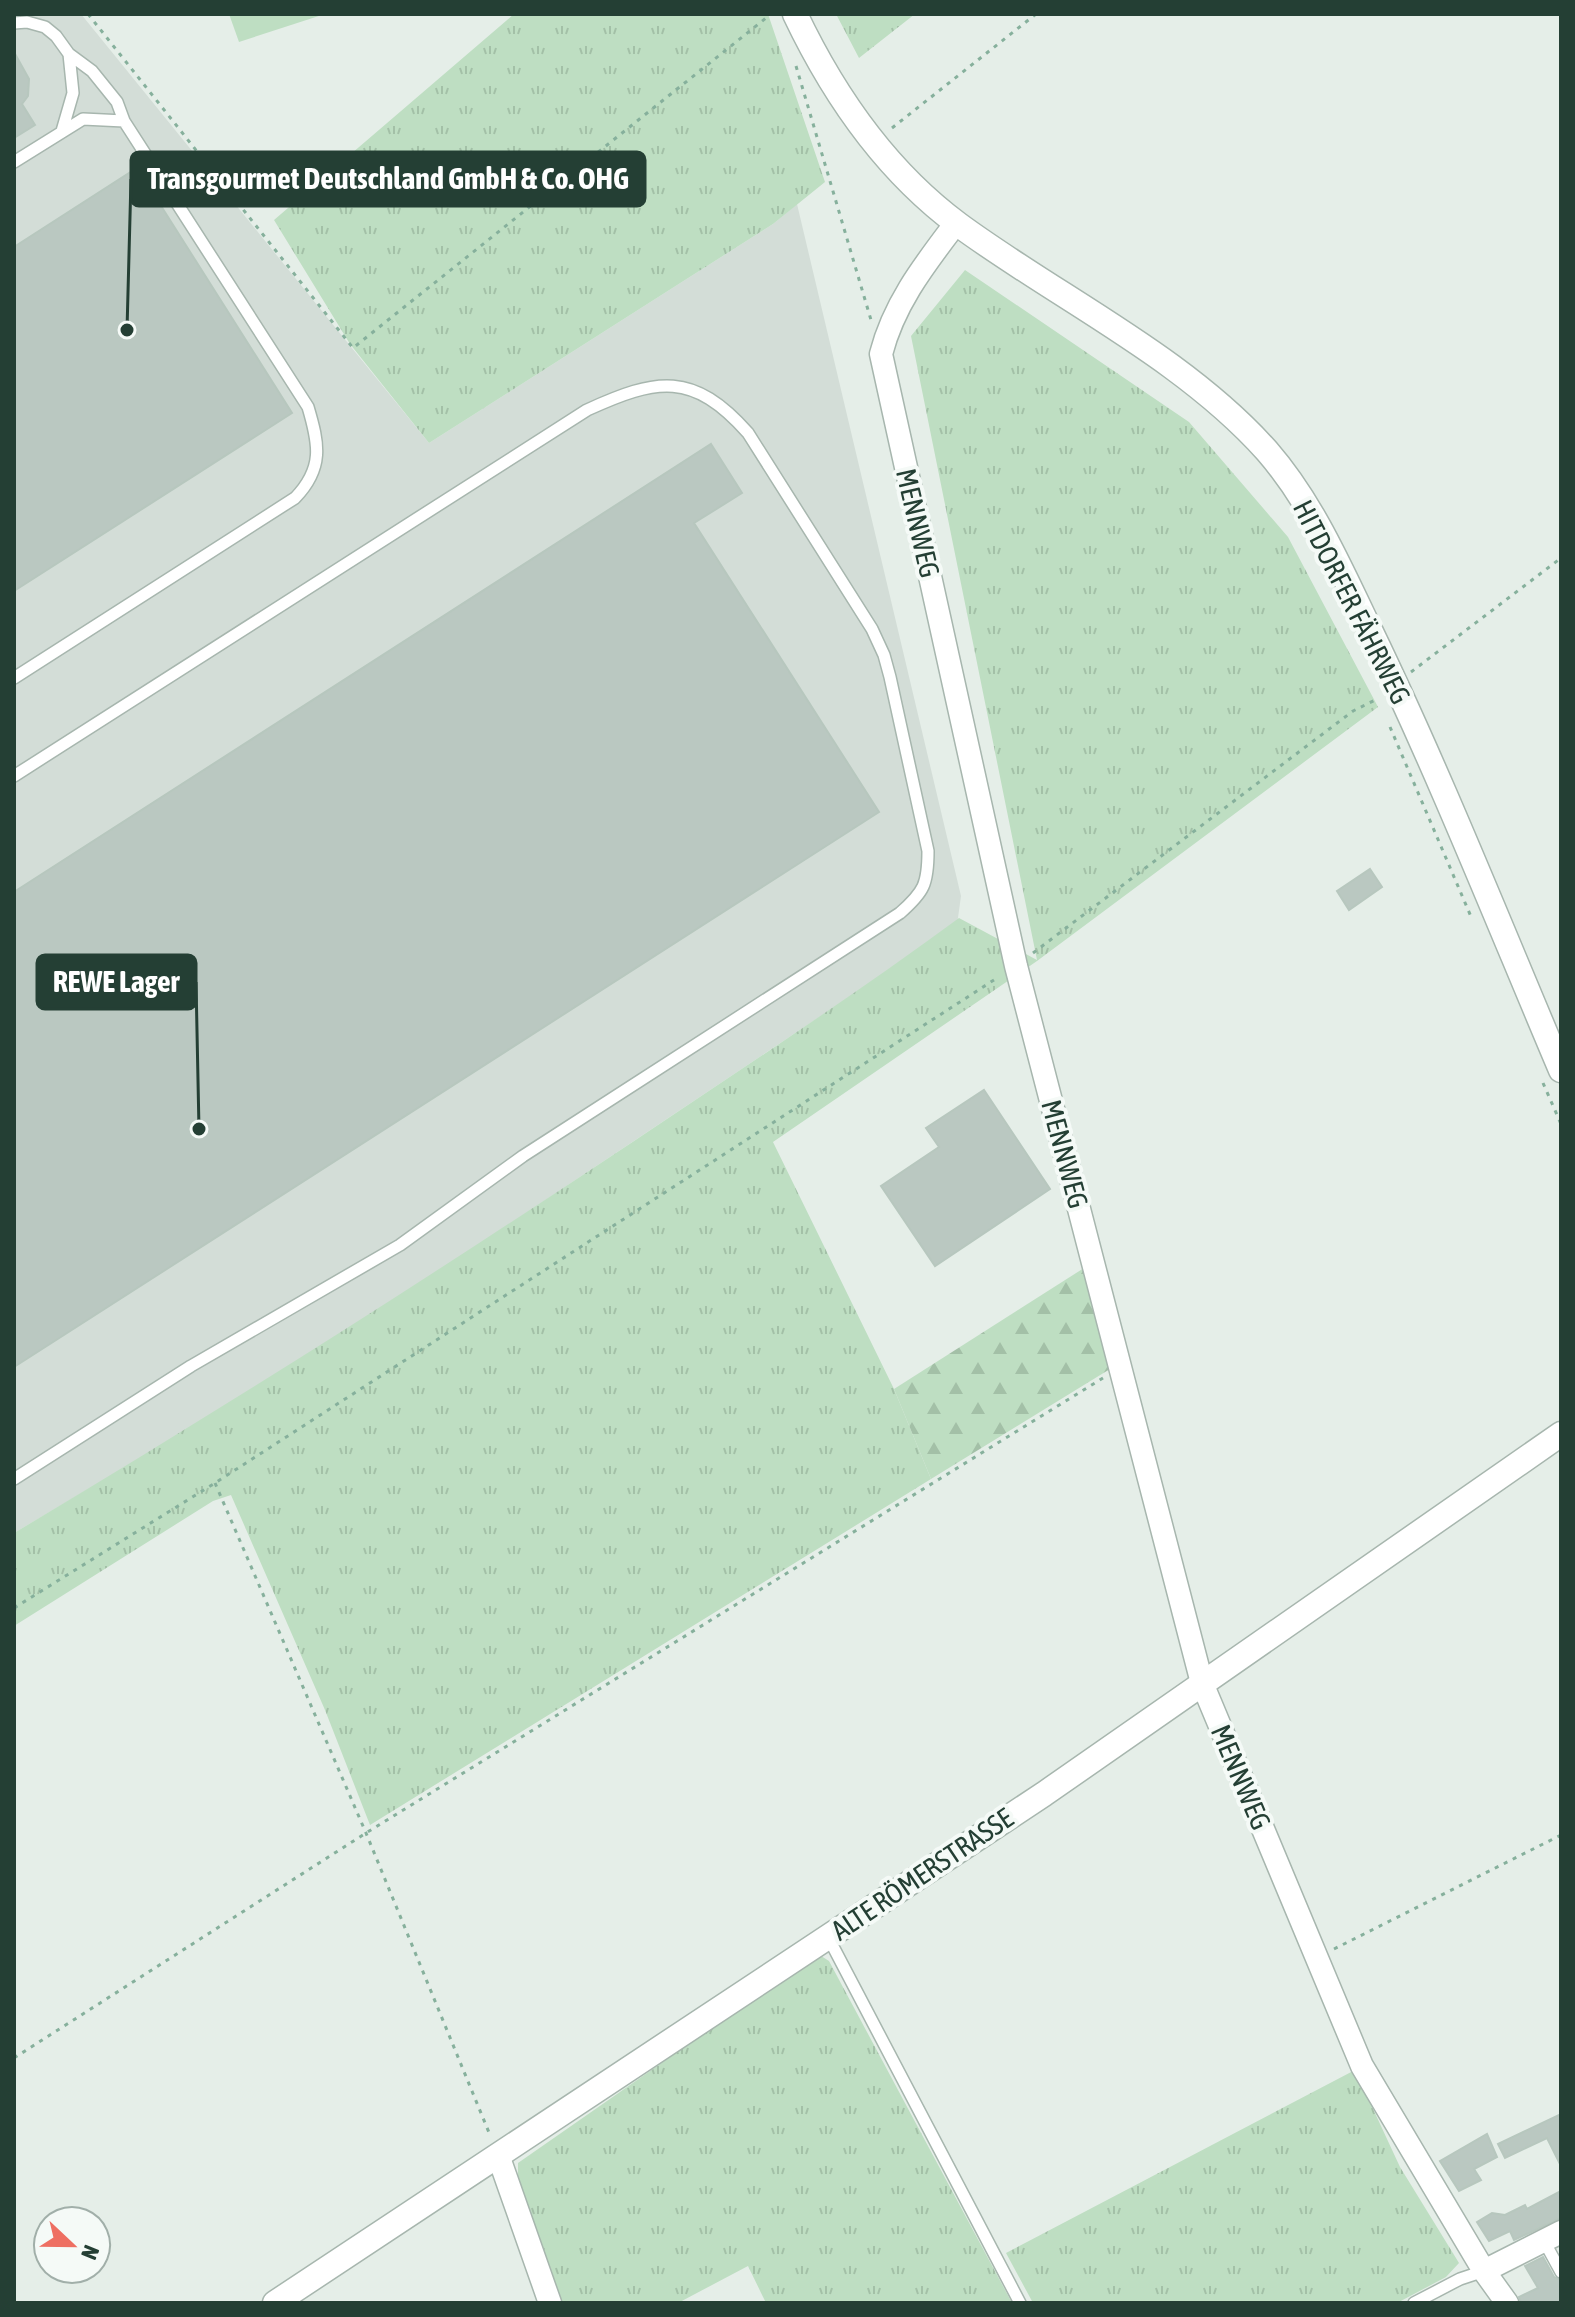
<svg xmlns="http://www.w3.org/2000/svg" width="1575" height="2317" font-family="'Asap Condensed',sans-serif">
	<defs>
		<pattern id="grass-tufts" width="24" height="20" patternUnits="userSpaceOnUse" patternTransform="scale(2)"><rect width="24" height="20" fill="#bedec2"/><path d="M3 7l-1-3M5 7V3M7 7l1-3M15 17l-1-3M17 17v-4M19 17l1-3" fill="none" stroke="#a3c0a7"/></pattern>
		<pattern id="forest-firs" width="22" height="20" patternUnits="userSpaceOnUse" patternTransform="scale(2)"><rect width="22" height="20" fill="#bedec2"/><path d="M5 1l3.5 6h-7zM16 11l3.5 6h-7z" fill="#a3c0a7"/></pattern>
	</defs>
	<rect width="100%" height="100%" fill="#e5eee8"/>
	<path fill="#d3ddd7" d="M14,14h67l348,429 344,-219 24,-20 164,692 -4,29 -524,350 -270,170 -149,88z"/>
	<path fill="url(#grass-tufts)" d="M514,14h254l57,168 -52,42 -344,219 -79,-99 -76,-124z
		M836,14h79l-56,44z
		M965,270l224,152 99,115 90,170 -341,254 -264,181 121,247 37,90 -561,346 -45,-115 -94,-215 -18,6 -199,125v-93c210,-125 416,-256 620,-392 109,-73 219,-145 325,-223l78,42 -126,-624z
		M818,1954l11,7 183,342h-246l-18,-37 -70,37h-119l-41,-118v-22z
		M1355,2070l45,97 59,96 -13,14 -49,26h-364l-27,-50z"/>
	<path fill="url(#forest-firs)" d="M1084,1268l26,101 -179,110 -37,-90z"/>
	<path fill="#bedec2" d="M229,14h96l-86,28z"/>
	<path fill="#bac8c1" stroke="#b7c7be" stroke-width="2" d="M14,52l15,27 -1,17 -6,8 13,21 -21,13z
		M137,168l155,245 -278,178v-344z
		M711,444l31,49 -48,30 185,289 -865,555v-475z
		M1370,869l12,18 -33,23 -12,-19z
		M984,1090l66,99 -115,77 -54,-80 58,-39 -13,-19z
		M1561,2114v52l-14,-28 -42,20 -7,-14z
		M1487,2134l10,23 -23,12 7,11 -22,11 -19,-30z
		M1561,2191v27l-47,22 -4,-9 -21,10 -12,-19 15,-9 13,2 20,-10 2,4z
		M1543,2257l11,20 7,3v23h-40l-2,-6 19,-9 -13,-22z"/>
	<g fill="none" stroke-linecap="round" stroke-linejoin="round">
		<g stroke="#a7b6ae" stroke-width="14">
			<path id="service" d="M14,23l13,-1 18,5 11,9 13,18 23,17 25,31 7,19
				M62,131l11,-38 -4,-39
				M14,162l69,-43 41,2 184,286c11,37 16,61 -13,91l-281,180
				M14,776l573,-366c70,-32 106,-39 161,23l124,196 12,26 6,22 38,174c0,33 -4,41 -28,62l-377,243 -123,89 -209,121 -177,113
				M828,1937l192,366
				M1544,2241l17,31
				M1414,2303l46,-24 24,-8"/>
		</g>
		<g stroke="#a7b6ae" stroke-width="25">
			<path id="minor" d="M956,223c-31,41 -62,80 -75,131l135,612 186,717 160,383 122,205 23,32
				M498,2155l52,148
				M1484,2271l77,-39"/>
		</g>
		<g stroke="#a7b6ae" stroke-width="27">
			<path id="tertiary" d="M795,14c38,80 91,157 164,211 101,74 224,132 308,226 46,53 74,119 104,181 69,143 128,292 190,438
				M275,2303l769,-509 517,-360"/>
		</g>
		<path stroke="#86b09c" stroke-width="3" stroke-dasharray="4 6" stroke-linecap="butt" d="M88,14l265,334 418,-334
			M796,66l75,254
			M892,128l144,-114
			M1411,672l150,-114
			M1390,727l82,192
			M1033,953l320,-242 24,-12
			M1543,1083l18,41
			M215,1483l151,350 124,302
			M14,1608l201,-125 782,-505
			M1334,1949l227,-114
			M14,2058l352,-225 737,-455"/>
		<use href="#service" stroke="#fff" stroke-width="11"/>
		<use href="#minor" stroke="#fff" stroke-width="22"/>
		<use href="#tertiary" stroke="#fff" stroke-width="24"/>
	</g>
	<g text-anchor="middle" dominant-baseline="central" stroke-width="8" stroke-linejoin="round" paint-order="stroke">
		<g font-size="28" fill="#243f34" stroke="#f5faf7">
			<text transform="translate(918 523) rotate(77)">MENNWEG</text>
			<text transform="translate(1352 602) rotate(63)">HITDORFER FÄHRWEG</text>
			<text transform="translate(1065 1154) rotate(75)">MENNWEG</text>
			<text transform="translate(1241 1777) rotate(67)">MENNWEG</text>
			<text transform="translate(922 1874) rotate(-34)">ALTE RÖMERSTRASSE</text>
		</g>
	</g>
	<path fill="none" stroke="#243f34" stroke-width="3" d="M127 330L131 179M199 1129L196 982"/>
	<g fill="#243f34" stroke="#f5faf7" stroke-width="3">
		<circle cx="127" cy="330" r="8"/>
		<circle cx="199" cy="1129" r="8"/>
	</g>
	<g fill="#243f34" stroke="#243f34" stroke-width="3">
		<rect x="131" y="152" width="514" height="54" rx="8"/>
		<rect x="37" y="955" width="159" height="54" rx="8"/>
	</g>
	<g font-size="30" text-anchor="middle" font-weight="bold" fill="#fff">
		<text x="388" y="189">Transgourmet Deutschland GmbH &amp; Co. OHG</text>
		<text x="116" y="992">REWE Lager</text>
	</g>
	<rect width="1575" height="2317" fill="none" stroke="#243f34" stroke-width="32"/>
	<g transform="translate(72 2245) rotate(112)"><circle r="38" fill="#f5faf7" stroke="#a1afa9" stroke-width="2"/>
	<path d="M0-6L14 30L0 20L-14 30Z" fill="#ee6f62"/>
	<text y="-12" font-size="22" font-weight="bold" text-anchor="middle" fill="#243f34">N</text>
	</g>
</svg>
